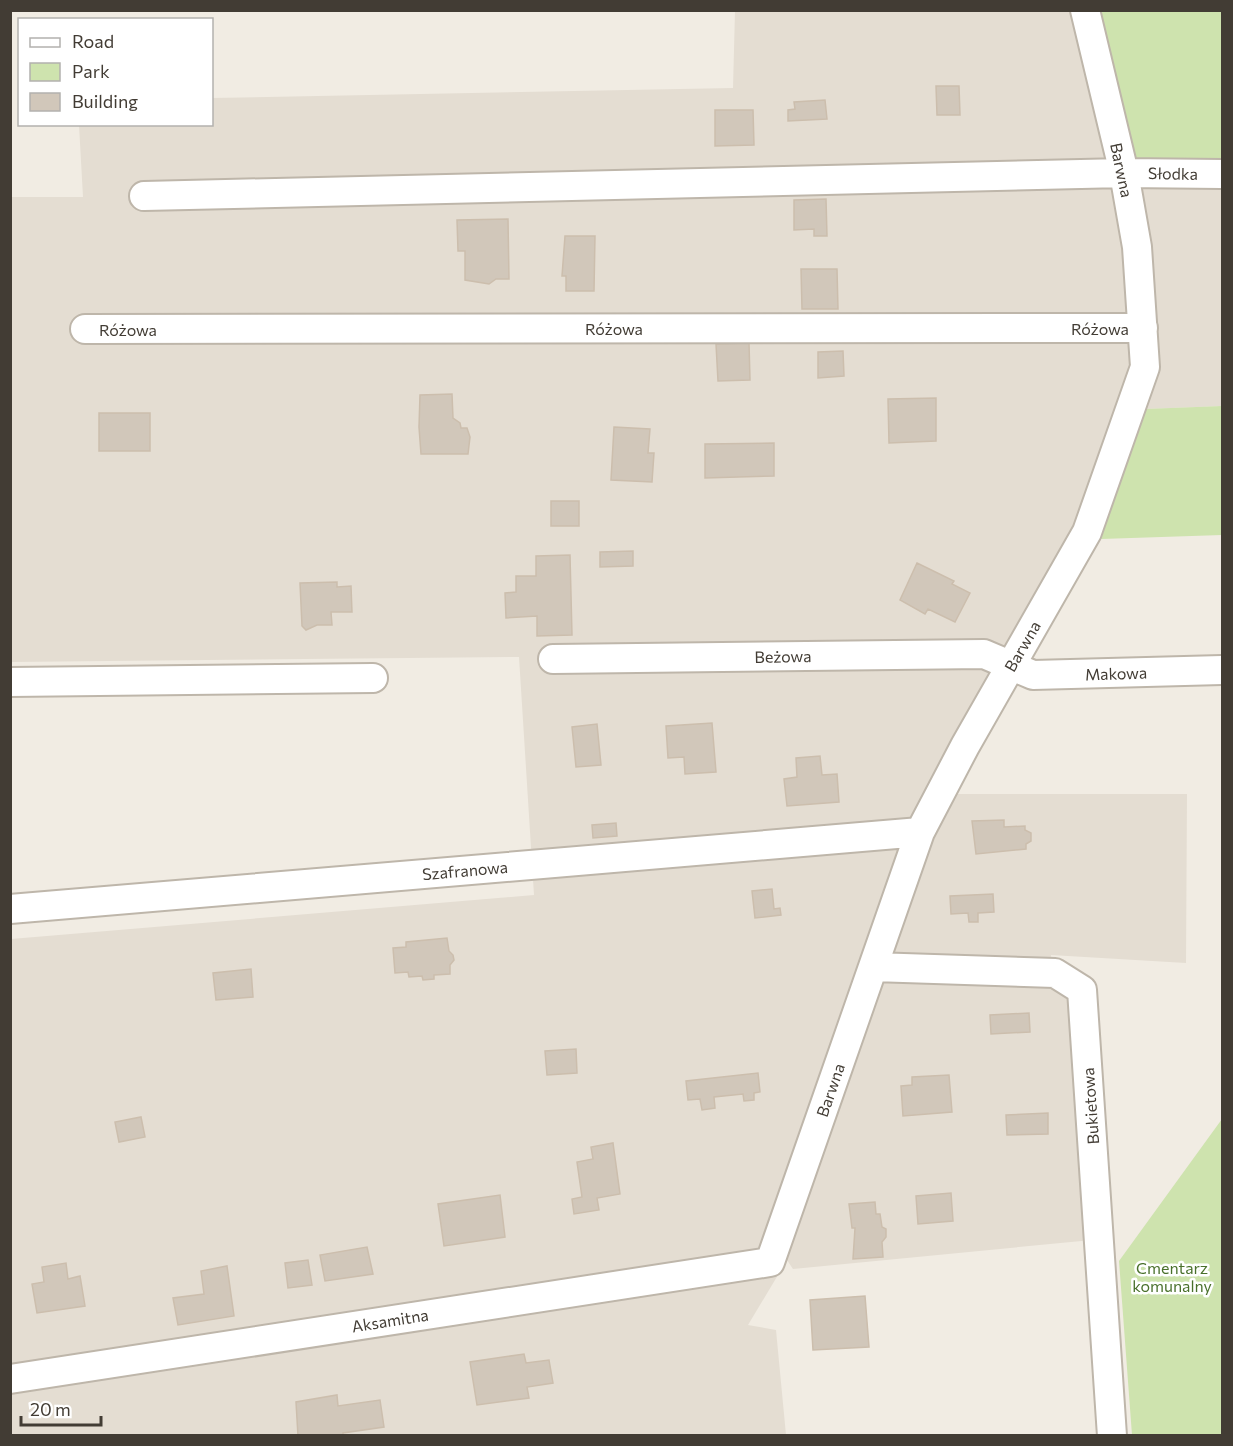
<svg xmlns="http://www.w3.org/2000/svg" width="1233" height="1446" font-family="Commissioner,sans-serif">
	<rect width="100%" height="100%" fill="#f1ece3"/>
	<path fill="#e4ddd2" d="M735,11h360l40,150 87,-1v246l-77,3 -44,130 -147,255h233l-1,169 -135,-8 2,26 22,16 17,243 -299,29 -6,-9 -39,65 28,5 10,105h-775v-496l523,-44 -15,-238 -508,5 -1,-465h73l-4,-72 133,-1v-26l521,-10z"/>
	<path fill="#cee3ae" d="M1095,11h127v149l-87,1z
		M1222,406v129l-121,4 44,-130z
		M1222,1119v316h-90l-13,-174z"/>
	<path fill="#d1c7ba" stroke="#ccbead" stroke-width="1.5" d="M936,86h23l1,29h-23z
		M825,100l2,19 -39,2v-11l7,-1 -1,-7z
		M715,110h38l1,35 -39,1z
		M826,199l1,37h-13v-7l-20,1v-30z
		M508,219l1,60h-13l-7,5 -24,-4v-29h-7l-1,-31z
		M565,236h30l-1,55h-28v-15h-4z
		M801,269h36l1,40h-36z
		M749,343l1,37 -32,1 -2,-37z
		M843,351l1,25 -26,2v-26z
		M452,394l1,24 7,5 1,5h6l3,9 -2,17h-47l-2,-27 1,-32z
		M936,398v43l-47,2 -1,-44z
		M99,413h51v38h-51z
		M614,427l36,2 -2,24h6l-2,29 -41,-2z
		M774,443v33l-69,2v-34z
		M551,501h28v25h-28z
		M633,551v15l-33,1v-15z
		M570,555l2,80 -35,1v-20l-31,2 -1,-25 11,-1v-16h20v-20z
		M917,563l37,18 -2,3 18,9 -15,29 -27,-13 -3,5 -25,-14z
		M337,582v5l14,-1 1,26h-21l1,13h-15l-11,5 -4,-4 -2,-43z
		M712,723l4,49 -31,2 -1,-17 -16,1 -2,-32z
		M597,724l4,41 -25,2 -4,-40z
		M820,756l2,19 15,-1 2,28 -52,4 -3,-27 13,-2 -1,-19z
		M1004,820v7l21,-1v4l6,3v8l-5,3v5l-50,5 -4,-33z
		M616,823l1,13 -24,2 -1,-13z
		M772,889l2,20 6,-1 1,7 -26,3 -3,-27z
		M993,894l1,18 -16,1v9h-9l-1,-9 -17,1 -1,-18z
		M447,938l2,13 4,4 1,5 -4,5v9l-16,1v4l-11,1 -1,-4 -13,1 -1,-5 -13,1 -2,-25 13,-1v-5z
		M251,969l2,28 -37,3 -3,-27z
		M1029,1013l1,19 -39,2 -1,-19z
		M576,1049l1,24 -30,2 -2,-24z
		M758,1073l2,19 -6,1v7l-10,1 -1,-7 -29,3 1,11 -13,2 -2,-11 -12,1 -2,-19z
		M949,1075l3,37 -49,4 -2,-30 11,-1v-8z
		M1048,1113v21l-41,1 -1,-20z
		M141,1117l4,20 -26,5 -4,-20z
		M613,1143l7,51 -23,4 2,12 -25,4 -2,-15 10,-2 -5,-35 16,-3 -2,-12z
		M951,1193l2,28 -35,3 -2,-28z
		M500,1195l5,42 -61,9 -6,-42z
		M875,1202l1,12h4l2,13 4,2v8l-4,5 1,15 -30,2 2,-31h-3l-3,-24z
		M367,1247l6,27 -48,7 -5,-26z
		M308,1260l4,25 -24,3 -3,-25z
		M66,1263l2,16 12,-3 5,30 -48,7 -5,-29 12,-2 -2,-15z
		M227,1266l7,50 -56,9 -5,-27 31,-4 -3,-23z
		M865,1296l4,51 -56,3 -3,-50z
		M524,1354l2,9 23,-3 4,23 -26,4 2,11 -52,7 -7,-43z
		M337,1395l1,11 42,-6 4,27 -41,6v3h-45l-2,-34z"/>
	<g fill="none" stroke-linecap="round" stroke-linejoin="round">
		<g stroke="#beb6aa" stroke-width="32">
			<path id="minor" d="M144,196l980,-23 98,1
				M85,329l1058,-1
				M553,659l431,-5 49,21 189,-5
				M10,682l363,-4
				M10,909l910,-77
				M873,967l182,6 27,17 30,446
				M10,1379l760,-117 150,-430 45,-86 122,-214 58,-165 -8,-120 -13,-74 -39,-163"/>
		</g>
		<use href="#minor" stroke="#fff" stroke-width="28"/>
	</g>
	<g text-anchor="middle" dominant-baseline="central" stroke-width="5" stroke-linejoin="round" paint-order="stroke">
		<g font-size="16" fill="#423c34" stroke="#fff">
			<text transform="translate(1122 170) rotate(78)">Barwna</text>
			<text transform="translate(1173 173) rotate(1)">Słodka</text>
			<text x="614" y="328">Różowa</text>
			<text x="1100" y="328">Różowa</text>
			<text x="128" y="329">Różowa</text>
			<text transform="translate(1022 646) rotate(-60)">Barwna</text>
			<text transform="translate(783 656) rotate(-1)">Beżowa</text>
			<text transform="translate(1116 673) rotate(-2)">Makowa</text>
			<text transform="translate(465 870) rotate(-5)">Szafranowa</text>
			<text transform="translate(830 1090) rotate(-71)">Barwna</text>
			<text transform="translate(1090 1106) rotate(-94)">Bukietowa</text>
			<text transform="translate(390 1320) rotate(-9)">Aksamitna</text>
		</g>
		<g font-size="16" fill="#49702b" stroke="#fff">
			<text x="1172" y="1267">Cmentarz<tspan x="1172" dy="18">komunalny</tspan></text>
		</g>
	</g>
	<rect width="1233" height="1446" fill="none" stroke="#423c34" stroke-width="24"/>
	<rect x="18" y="18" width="195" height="108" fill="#ffffff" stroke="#b3b1ae" stroke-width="1.5"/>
	<rect x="30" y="38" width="30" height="9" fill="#ffffff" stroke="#b3b1ae" stroke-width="1.5"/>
	<text x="72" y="48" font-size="18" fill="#423c34">Road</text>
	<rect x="30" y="63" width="30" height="18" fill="#cee3ae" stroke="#b3b1ae" stroke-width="1.5"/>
	<text x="72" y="78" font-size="18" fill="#423c34">Park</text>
	<rect x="30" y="93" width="30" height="18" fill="#d1c7ba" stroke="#b3b1ae" stroke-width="1.5"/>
	<text x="72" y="108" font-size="18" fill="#423c34">Building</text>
	<path d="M21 1416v9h80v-9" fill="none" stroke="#423c34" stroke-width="3"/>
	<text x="30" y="1416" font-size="18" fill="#423c34" stroke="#ffffff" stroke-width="4.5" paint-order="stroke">20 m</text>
</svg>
